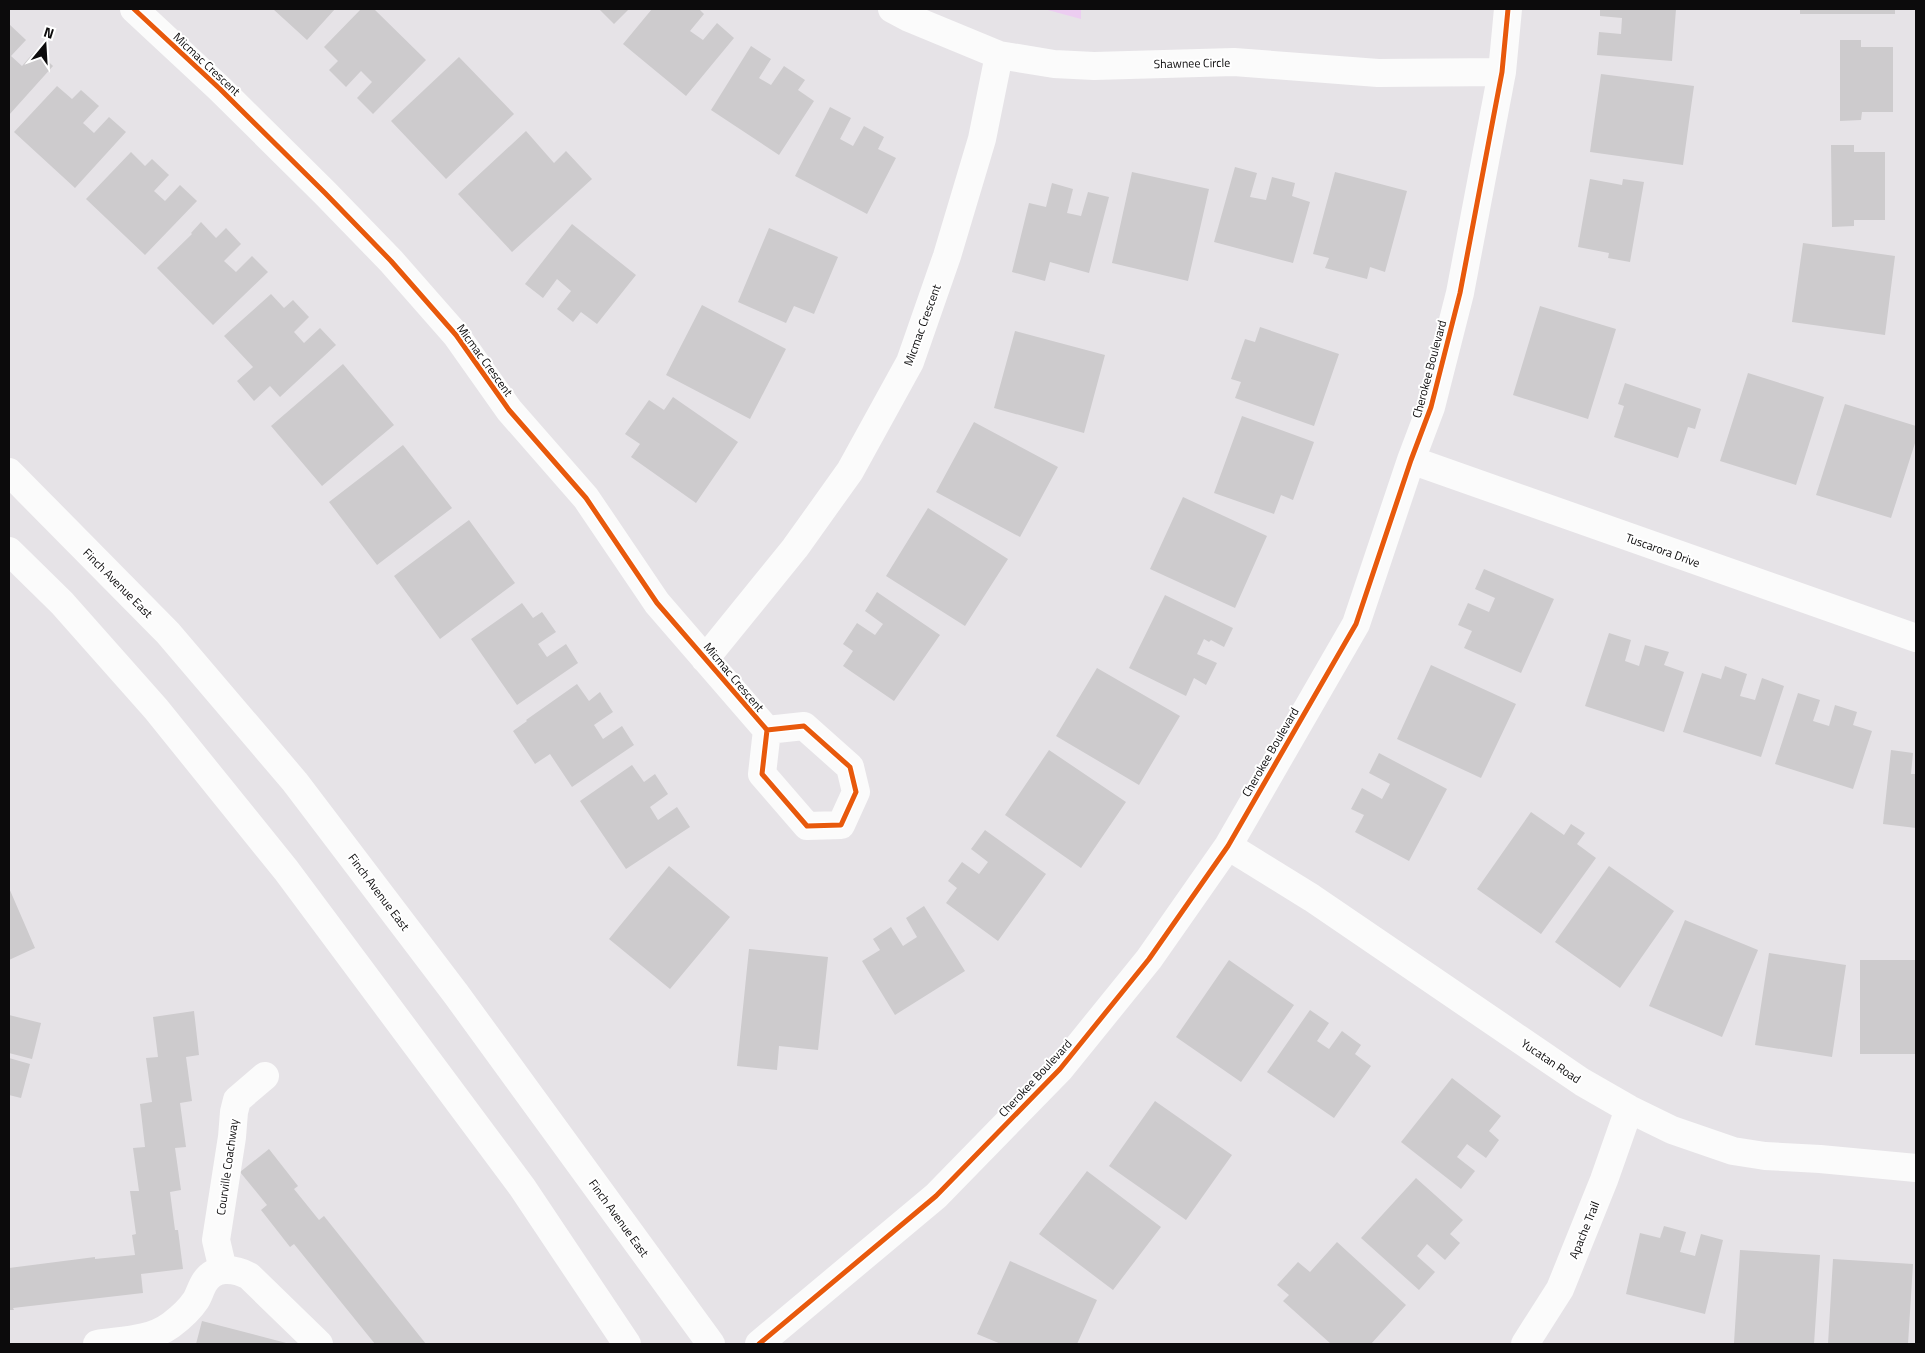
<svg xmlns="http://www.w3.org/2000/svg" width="1925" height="1353" font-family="'Titillium Web',sans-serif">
	<rect width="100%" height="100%" fill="#e6e3e7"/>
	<path fill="#eccdf1" d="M1044,9h37v10z"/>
	<path fill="#cdcbcd" d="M273,9h62l-28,31z
		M361,9h13l52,51 -53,54 -16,-16 15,-16 -11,-11 -15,16 -17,-17 9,-9 -14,-14z
		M599,9h30l-15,15z
		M652,9h47l5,5 -14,17 13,9 14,-17 17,15 -48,58 -63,-52z
		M1600,9h76l-4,52 -75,-6 2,-23 22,2 1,-16 -22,-2z
		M1800,9h95v5h-95z
		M9,24l17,16 -15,16 11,10 14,-16 17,16 -44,49z
		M1840,40h21v7h32v65h-31l-1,8 -21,1z
		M751,46l20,13 -12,19 12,7 13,-19 21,14 -7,10 16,11 -35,54 -68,-45z
		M459,57l55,57 -68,65 -55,-58z
		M1601,74l93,12 -11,79 -93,-13z
		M57,86l15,13 9,-9 18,16 -16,17 11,10 15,-16 17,15 -51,56 -61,-56z
		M830,107l21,11 -11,21 13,7 11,-20 20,11 -6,12 18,9 -29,56 -72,-38z
		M526,131l28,32 12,-12 26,28 -80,73 -54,-58z
		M1831,145h23v7h31v68h-31v6l-22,1z
		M131,152l14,14 7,-7 17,16 -15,16 11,10 15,-16 17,16 -52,54 -59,-56z
		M1235,167l22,6 -7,24 16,3 6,-23 23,6 -3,13 18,6 -17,61 -79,-21z
		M1132,172l77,17 -21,92 -76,-18z
		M1335,172l72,19 -22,81 -15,-5 -3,12 -42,-11 4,-10 -16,-4z
		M1590,179l32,6 1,-6 21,3 -14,80 -22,-4 1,-5 -31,-6z
		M1052,183l21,6 -6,24 14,3 7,-24 21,5 -20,76 -39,-11 -5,19 -33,-9 17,-69 17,4z
		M201,222l15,16 10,-10 15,16 -17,17 12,11 16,-16 16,16 -55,53 -56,-57 35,-34 -1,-1z
		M572,224l64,51 -39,49 -16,-12 -8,10 -16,-13 14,-18 -14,-12 -14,19 -18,-14z
		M769,228l69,29 -24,57 -20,-8 -8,17 -48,-21z
		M1803,243l92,13 -10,79 -93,-13z
		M271,294l13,14 9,-8 16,17 -15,15 10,11 16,-15 16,17 -56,52 -10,-11 -16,15 -17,-20 16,-14 -29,-31z
		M702,305l84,44 -36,70 -84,-44z
		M1540,306l76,23 -28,90 -75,-24z
		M1260,327l79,27 -25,72 -79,-28 6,-16 -10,-3 14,-40 10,3z
		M1015,331l90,24 -21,78 -90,-25z
		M343,364l51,61 -72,61 -51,-60z
		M1748,373l76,24 -28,88 -76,-24z
		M1625,383l76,26 -6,20 -7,-2 -10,31 -64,-21 10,-31 -6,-2z
		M673,397l65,45 -42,61 -65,-46 9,-13 -15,-10 24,-34 15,10z
		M1845,404l71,22v14l-25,78 -75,-23z
		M1242,416l72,26 -21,58 -12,-5 -7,19 -60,-21z
		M974,422l84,45 -38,70 -84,-45z
		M403,445l49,63 -75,57 -48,-63z
		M1183,497l84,39 -32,72 -85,-39z
		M928,508l80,51 -43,67 -79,-50z
		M469,520l46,63 -75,56 -46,-63z
		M1484,569l70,30 -33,74 -57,-25 8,-17 -14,-6 10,-22 21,9 6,-14 -20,-9z
		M877,592l63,43 -46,66 -51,-35 10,-15 -10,-7 14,-21 18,12 8,-11 -18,-13z
		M1165,595l68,33 -9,19 -13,-7 -2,2 -5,-3 -7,15 20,9 -11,22 -12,-7 -8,18 -57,-28z
		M522,603l11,15 9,-6 14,20 -18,12 9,13 19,-13 12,19 -61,42 -46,-66z
		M1609,633l22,7 -6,21 14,5 6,-21 24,7 -5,13 20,7 -20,60 -79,-26z
		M1431,665l85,39 -35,74 -84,-39z
		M1725,666l22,8 -7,22 15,4 7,-22 22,8 -23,71 -78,-25 19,-59 19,6z
		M1097,668l83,48 -41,69 -83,-49z
		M577,684l12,17 11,-9 13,20 -19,13 9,14 19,-13 12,19 -62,42 -22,-33 -15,10 -22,-33 14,-10 -1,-1z
		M1798,693l22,7 -7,21 16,5 6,-21 22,7 -4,13 19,6 -19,58 -78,-25z
		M1049,750l77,52 -45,66 -76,-53z
		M1891,750l22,3 -2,21h5v54l-33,-4z
		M1379,753l68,36 -38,72 -54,-29 9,-17 -13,-6 11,-21 20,11 8,-15 -21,-11z
		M632,765l12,17 11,-8 13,20 -18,13 8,13 19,-13 13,20 -64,42 -46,-68z
		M1531,812l33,23 7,-11 14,9 -8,11 19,14 -55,76 -64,-45z
		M985,830l61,44 -48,67 -52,-38 11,-15 -9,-7 14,-19 17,12 9,-12 -17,-13z
		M669,866l61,51 -60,72 -61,-50z
		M1609,866l65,45 -54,77 -65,-46z
		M9,888l26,60 -26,12z
		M924,906l41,65 -70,44 -33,-54 18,-11 -7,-11 18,-12 12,19 14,-9 -11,-19z
		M1685,920l73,30 -36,87 -73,-31z
		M749,949l79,8 -10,93 -39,-4 -2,24 -40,-4z
		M1769,953l77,12 -14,92 -77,-12z
		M1229,960l65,45 -53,77 -65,-45z
		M1860,960h56v94h-56z
		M1310,1010l19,13 -12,18 12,8 13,-18 19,14 -6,9 16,12 -37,52 -67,-46z
		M194,1011l5,44 -13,2 6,44 -12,2 6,44 -11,1 6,42 -11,2 5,38h3l5,39 -42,5 2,19 -130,15 1,2h-5v-42l86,-11v2l40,-4 -3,-20 4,-1 -6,-43h9l-6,-43 12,-1 -5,-43 12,-2 -6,-44 12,-1 -5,-40z
		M9,1015l32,8 -9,36 -23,-6z
		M9,1058l21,6 -9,34 -12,-3z
		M1452,1078l49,38 -12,15 10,9 -13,18 -19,-14 -10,13 18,14 -14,18 -60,-47z
		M1155,1101l77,54 -46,65 -77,-54z
		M269,1149l29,37 -4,3 25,31 5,-4 102,128h-51l-81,-100 -4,3 -29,-37 6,-5 -27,-33z
		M1087,1171l74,56 -48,63 -74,-56z
		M1416,1178l47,42 -13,14 10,9 -15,17 -18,-16 -10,12 18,16 -16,18 -58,-52z
		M1664,1226l22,6 -6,20 15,4 6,-22 22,6 -18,74 -79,-20 14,-61 20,5z
		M1337,1242l69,63 -35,39h-40l-48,-43 6,-6 -12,-10 21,-23 12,10z
		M1740,1250l80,5 -6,89 -80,-1z
		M1833,1259l80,5 -5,80h-80z
		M1010,1261l87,39 -20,44h-76l-24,-10z
		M202,1321l88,23h-94z"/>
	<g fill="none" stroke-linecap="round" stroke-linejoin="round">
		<path stroke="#fbfbfb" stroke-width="28" d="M134,9l86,80 105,104 66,68 65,74 53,75 77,88 71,105 110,127 -5,44 45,52 34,-1 15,-33 -6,-25 -46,-41 -37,4
			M892,9l15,8 92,38 55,9 40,2 140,-4 144,11 124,-1
			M1411,460l505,178
			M705,659l90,-111 55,-77 60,-109 37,-106 35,-117 17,-84
			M1228,846l84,52 270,184 47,27 43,21 61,21 32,5 55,3 96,9
			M223,1270l-7,-30 16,-103 2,-25 3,-12 28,-24
			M97,1344c25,-4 52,-3 74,-19 8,-6 19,-16 25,-25 3,-5 5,-12 8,-17 10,-17 30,-15 45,-7l70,68
			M759,1344l177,-148 124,-127 89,-110 79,-113 128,-222 55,-164 20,-53 29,-114 42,-221 6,-63
			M1525,1344l35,-55 44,-109 25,-71"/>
		<path stroke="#fbfbfb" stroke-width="28" d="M9,472l159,161 127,149 161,212 255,350
			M9,551l53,52 94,106 130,161 236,317 105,157"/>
		<g stroke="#fff" stroke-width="8">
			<path id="cycleway" d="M134,9l86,80 105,104 66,68 65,74 53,75 77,88 71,105 110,127 -5,44 45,52 34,-1 15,-33 -6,-25 -46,-41 -37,4
				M759,1344l177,-148 124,-127 89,-110 79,-113 128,-222 55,-164 20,-53 29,-114 42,-221 6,-63"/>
		</g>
		<use href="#cycleway" stroke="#e8590c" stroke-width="5"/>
	</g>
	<g text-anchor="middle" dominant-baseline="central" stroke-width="4" stroke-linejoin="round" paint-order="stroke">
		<g font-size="12" fill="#0c0b0c" stroke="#fff">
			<text transform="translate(1192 63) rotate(-1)">Shawnee Circle</text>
			<text transform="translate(207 64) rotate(43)">Micmac Crescent</text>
			<text transform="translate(922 325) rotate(-70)">Micmac Crescent</text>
			<text transform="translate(485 360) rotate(54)">Micmac Crescent</text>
			<text transform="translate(1429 369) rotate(-75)">Cherokee Boulevard</text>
			<text transform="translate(1663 550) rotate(20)">Tuscarora Drive</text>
			<text transform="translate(118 583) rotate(45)">Finch Avenue East</text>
			<text transform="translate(734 677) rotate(50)">Micmac Crescent</text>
			<text transform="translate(1270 752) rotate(-60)">Cherokee Boulevard</text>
			<text transform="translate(379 892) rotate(53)">Finch Avenue East</text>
			<text transform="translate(1551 1061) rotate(34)">Yucatan Road</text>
			<text transform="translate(1035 1078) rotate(-47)">Cherokee Boulevard</text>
			<text transform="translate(227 1167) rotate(-82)">Courville Coachway</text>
			<text transform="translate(619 1218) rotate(54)">Finch Avenue East</text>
			<text transform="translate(1584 1230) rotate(-68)">Apache Trail</text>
		</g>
	</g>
	<rect width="1925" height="1353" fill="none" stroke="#0c0b0c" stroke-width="20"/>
	<g transform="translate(45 45) rotate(18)" stroke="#ffffff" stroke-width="4" paint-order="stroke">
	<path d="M0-4L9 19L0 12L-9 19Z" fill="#0c0b0c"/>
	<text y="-8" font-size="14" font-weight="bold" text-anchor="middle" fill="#0c0b0c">N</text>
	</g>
</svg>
